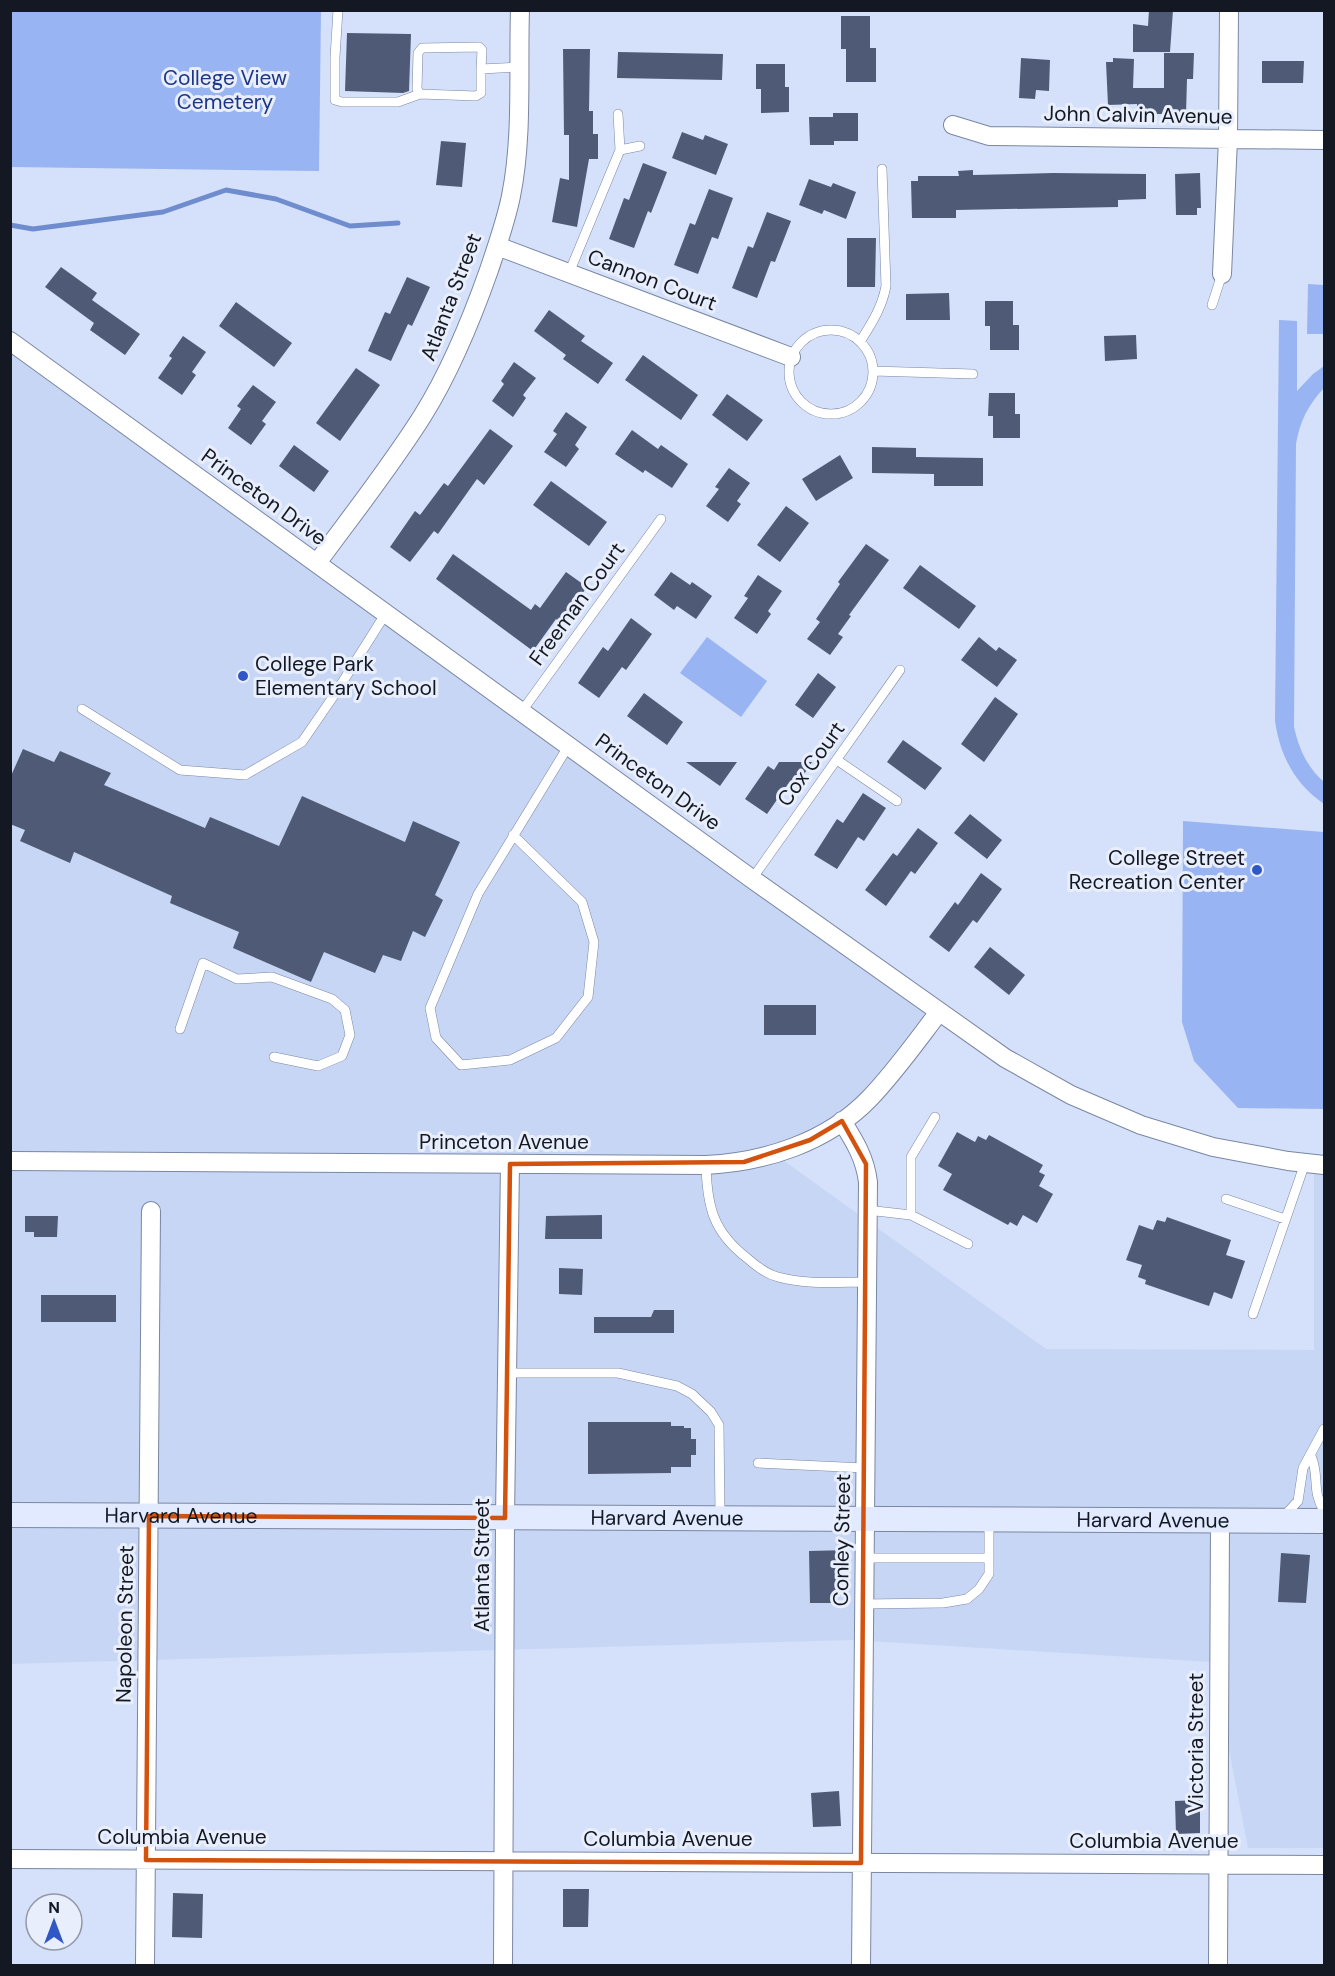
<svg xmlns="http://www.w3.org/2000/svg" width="1335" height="1976" font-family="'DM Sans',sans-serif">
	<rect width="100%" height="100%" fill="#d5e1fa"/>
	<path fill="#c8d6f5" d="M10,338l929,677 -77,89 -82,54 266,191 268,1v-177h10v675h-76l-36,-186 -360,-22 -841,24z"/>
	<path fill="#99b4f2" d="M11,10l310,1 -2,160 -308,-4z
		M1308,284l16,1v49h-17z
		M1279,320l18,1v70l16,-17 11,-8v22c-16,17 -24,33 -28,56l-2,283c5,22 13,40 30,55v22c-29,-20 -44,-48 -49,-83z
		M707,637l60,44 -26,36 -61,-44z
		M1183,821l141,11v277l-86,-1 -44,-47 -12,-39z"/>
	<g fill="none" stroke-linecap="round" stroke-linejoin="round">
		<path stroke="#6f8cce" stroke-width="5" d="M10,225l23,4 130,-17 63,-22 50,9 74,27 48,-3"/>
	</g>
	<path fill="#4f5b76" d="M1149,10h24l-3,42h-37v-28l15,2z
		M841,16h29v32h6v34h-30v-33h-5z
		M347,33l64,1 -2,57 -6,2 -58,-2z
		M563,49h27l-1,62h4v23h5v25h-9l-12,68 -25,-5 8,-44 9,2v-45h-5z
		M618,52l105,2 -1,26 -105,-2z
		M1164,53h30l-1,26h-6l-1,35h-49v-10l-29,1 -2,-43h7v-4l21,1 -1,29h31z
		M1021,58l29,2 -1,31 -13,-1 -1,9 -16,-1z
		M1262,61h42l-1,22h-41z
		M756,64h29v23h4v25l-28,1v-24h-5z
		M833,113h25v28h-24v4h-24l-1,-28h24z
		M682,132l21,8 2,-5 23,9 -12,31 -44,-17z
		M441,141l25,2 -4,44 -26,-2z
		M643,163l24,9 -16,41 -3,-2 -14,37 -25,-9 15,-41 5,2z
		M973,170v5l80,-2 93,1v25l-28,1v7l-162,3v8h-44l-1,-37h7v-5h41l-1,-5z
		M1200,173l1,35h-4v7h-21l-1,-41z
		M809,179l22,8 2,-4 23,9 -10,27 -22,-9 -2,4 -23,-9z
		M709,189l24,9 -15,41 -6,-2 -14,37 -24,-9 16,-42 5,2z
		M767,212l24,9 -16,41 -4,-1 -14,37 -25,-10 16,-42 5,2z
		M847,238h29l-1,49h-28z
		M61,267l36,26 -5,7 48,34 -15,21 -35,-25 4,-7 -49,-36z
		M407,277l23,10 -18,39 -4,-2 -17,37 -23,-10 17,-39 5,2z
		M949,293l1,27h-44v-26z
		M985,301h28v24h6v25h-29v-24h-5z
		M236,302l56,41 -18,24 -55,-41z
		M549,310l36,26 -4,5 32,22 -15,21 -35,-25 3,-4 -32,-24z
		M1136,335l1,24 -32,2 -1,-25z
		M183,336l23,16 -14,20 4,3 -14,20 -24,-17 14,-20 -3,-2z
		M643,355l55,40 -17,25 -56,-40z
		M514,362l22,16 -13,17 3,3 -13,19 -21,-16 12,-17 -3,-3z
		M356,368l24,17 -40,56 -24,-18z
		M253,385l23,17 -14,19 4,3 -15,21 -23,-17 13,-19 -4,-3z
		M989,393h26v21h5v24h-27v-22h-5z
		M727,394l36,26 -16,21 -35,-26z
		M566,412l21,15 -12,18 4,4 -13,18 -22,-15 13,-18 -4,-3z
		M490,429l23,17 -29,39 -7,-6 -39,55 -4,-3 -24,31 -20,-15 25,-36 5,4 24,-32 4,3z
		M632,430l26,19 3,-4 27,19 -16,24 -27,-18 -2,3 -28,-19z
		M294,445l35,26 -15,21 -35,-26z
		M872,447l44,1v9l67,1v28h-49v-12l-62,-1z
		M840,455l13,23 -37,23 -14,-22z
		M729,468l21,15 -13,18 4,3 -13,18 -22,-16 13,-17 -4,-2z
		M551,481l56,41 -18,24 -56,-41z
		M786,506l23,17 -29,39 -23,-17z
		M866,544l23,16 -40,55 2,1 -13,18 5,3 -13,18 -23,-16 13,-17 -4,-3 24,-35 -2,-2z
		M453,554l78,56 4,-6 5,4 26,-36 21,15 -26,36 -5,-4 -23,32 -97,-72z
		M920,565l56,41 -17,23 -56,-41z
		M671,572l19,13 2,-3 20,14 -16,23 -19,-13 -3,4 -20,-15z
		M758,575l24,16 -14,20 3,3 -14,20 -23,-16 14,-20 -4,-2z
		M631,618l21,16 -26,36 -4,-3 -23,31 -21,-15 25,-36 5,4z
		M979,637l17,14 3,-4 18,13 -20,27 -36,-27z
		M818,673l18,14 -23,31 -18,-13z
		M644,693l39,29 -16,23 -40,-29z
		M995,697l23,17 -34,48 -23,-18z
		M903,740l39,28 -17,22 -38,-28z
		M23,749l31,13 6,-11 51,22 -7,12 101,43 5,-11 69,29 23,-50 103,46 8,-21 47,21 -25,53 8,5 -18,37 -12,-6 -12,30 -18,-6 -8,18 -51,-21 -13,30 -78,-34 6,-16 -69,-29 2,-7 -98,-44 -4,11 -50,-22 5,-11 -15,-6v-46z
		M686,762h51l-17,24z
		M779,762h33l-15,23 -9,-1 -21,30 -22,-15 23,-33 6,4z
		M863,793l23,15 -22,33 -6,-4 -21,32 -23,-14 23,-36 6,4z
		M970,814l32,26 -15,19 -33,-26z
		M918,828l20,15 -23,31 -4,-3 -25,35 -21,-16 28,-37 4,3z
		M981,873l21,16 -25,34 -4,-3 -24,32 -20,-15 26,-35 3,3z
		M990,947l35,28 -16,20 -35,-28z
		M764,1005h52v30h-52z
		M957,1132l18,10 3,-6 8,4 3,-5 54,30 -4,7 6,3 -6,11 14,8 -16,29 -14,-8 -6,11 -7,-4 -2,3 -65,-35 9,-16 -14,-8z
		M602,1215v24h-57l1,-23z
		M25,1216h33l-1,21h-23v-5h-9z
		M1167,1217l64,23 -5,15 19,6 -13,38 -18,-7 -5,14 -64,-22 1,-4 -8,-3 4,-12 -16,-5 13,-35 14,5 4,-10 8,2z
		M559,1268l24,1 -1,26 -23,-1z
		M41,1295h75v27h-75z
		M654,1310h20v23h-80v-16h57z
		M588,1422h83v4h13v2h7v11h5v16h-5v12h-20v6l-83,1z
		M849,1550v26l-12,-1v28h-27l-1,-52z
		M1281,1553l29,2 -4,48 -28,-1z
		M839,1791l2,35 -28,1 -2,-34z
		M1200,1800v33l-24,1 -1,-33z
		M563,1889h26l-1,38h-25z
		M173,1893l30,1 -1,44 -30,-1z"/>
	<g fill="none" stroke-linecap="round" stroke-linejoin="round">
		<g stroke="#7a87a3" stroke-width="10">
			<path id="lane" d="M338,10l-3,47v43l7,2h56l22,-8
				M481,69v24l-5,3 -56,-2 -3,-5 1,-36 4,-5 57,-1 3,3 -1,19 38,-2
				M620,150l20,-4
				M569,273l51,-123 -2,-36
				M1212,305l10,-31
				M789 372a42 42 0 1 1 84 0a42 42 0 1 1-84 0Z
				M860,342c11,-18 22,-34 26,-56l-4,-117
				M873,371l100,3
				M82,709l98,61 65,5 57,-33 33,-48 51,-81
				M522,711l139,-192
				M837,760l60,41
				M513,835l69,67 12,40 -6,55 -32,41 -46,22 -49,5 -25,-27 -6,-30 48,-114 91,-149
				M752,879l148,-209
				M180,1029l23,-66 34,16 35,-2 60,22 13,11 5,25 -8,21 -24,10 -44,-9
				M706,1165c1,41 7,67 41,93 9,8 19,16 31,19 29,8 60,5 89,5
				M1226,1199l59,20
				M867,1210l44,5v-58l24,-40
				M911,1215l57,29
				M1253,1314l52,-151
				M507,1373h111l59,13 15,8 19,18 8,13 1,91
				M1311,1456c9,21 0,33 13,55
				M758,1463l107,5
				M1284,1516l14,-15 5,-33 21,-39
				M864,1558h125
				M863,1604l80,-1 24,-4 12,-10 10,-15v-52"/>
		</g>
		<g stroke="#7a87a3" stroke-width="20">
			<path id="street" d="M953,125l36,11 335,4
				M497,246l294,111
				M1222,274l6,-135 1,-129
				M10,341l742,538 253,179 66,37 70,30 72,22 75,14 36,4
				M317,563c36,-49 74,-97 106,-148 28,-45 48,-94 66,-145 8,-24 17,-49 22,-74 12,-60 7,-124 9,-186
				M842,1121c13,21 23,37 26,61l-7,784
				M10,1161l696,4c60,-3 121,-23 163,-66 26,-27 47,-57 70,-87
				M10,1859l1314,6
				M145,1966l6,-755
				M503,1966l2,-448 5,-354
				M1218,1966l2,-445"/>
		</g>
		<g stroke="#7a87a3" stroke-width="26">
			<g id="secondary">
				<path id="s1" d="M10,1515l1314,6"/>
			</g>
		</g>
		<use href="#lane" stroke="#fff" stroke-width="9"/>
		<use href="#street" stroke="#fff" stroke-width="18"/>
		<use href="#secondary" stroke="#e1eaff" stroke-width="24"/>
	</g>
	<path fill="none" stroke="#d3520e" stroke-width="4.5" stroke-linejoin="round" d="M842,1121l24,43 -5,699 -715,-3 3,-344 356,2 5,-354 234,-2 66,-22z"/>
	<g fill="#3157c7" stroke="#e8eefb" stroke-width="2">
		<circle cx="243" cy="676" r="6"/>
		<circle cx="1257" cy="870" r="6"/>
	</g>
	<g text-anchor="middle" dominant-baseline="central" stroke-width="6" stroke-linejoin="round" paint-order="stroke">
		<g font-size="21" fill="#1d3786" stroke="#e8eefb">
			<text x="225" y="78">College View<tspan x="225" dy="24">Cemetery</tspan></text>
		</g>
		<g font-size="21" fill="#131823" stroke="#e8eefb">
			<text transform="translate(1138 115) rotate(1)">John Calvin Avenue</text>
			<text transform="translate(652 280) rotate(21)">Cannon Court</text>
			<text transform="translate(451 297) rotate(-69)">Atlanta Street</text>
			<text transform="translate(264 497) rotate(36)">Princeton Drive</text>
			<text transform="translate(577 604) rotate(-54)">Freeman Court</text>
			<text transform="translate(811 764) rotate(-54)">Cox Court</text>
			<text transform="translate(658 782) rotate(36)">Princeton Drive</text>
			<text x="504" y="1142">Princeton Avenue</text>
			<text stroke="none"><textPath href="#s1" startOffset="171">Harvard Avenue</textPath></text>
			<text stroke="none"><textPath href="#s1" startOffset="657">Harvard Avenue</textPath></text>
			<text stroke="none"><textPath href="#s1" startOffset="1143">Harvard Avenue</textPath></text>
			<text transform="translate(842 1540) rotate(-89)">Conley Street</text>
			<text transform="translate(482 1565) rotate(-90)">Atlanta Street</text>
			<text transform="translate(125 1624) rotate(-89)">Napoleon Street</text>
			<text transform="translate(1196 1743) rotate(-90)">Victoria Street</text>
			<text x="182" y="1837">Columbia Avenue</text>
			<text x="668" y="1839">Columbia Avenue</text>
			<text x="1154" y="1841">Columbia Avenue</text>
		</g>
		<g font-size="21" fill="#131823" stroke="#e8eefb" text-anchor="start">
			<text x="255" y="664">College Park<tspan x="255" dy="24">Elementary School</tspan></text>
			<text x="1245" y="858" text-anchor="end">College Street<tspan x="1245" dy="24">Recreation Center</tspan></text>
		</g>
	</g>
	<rect width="1335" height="1976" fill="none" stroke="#131823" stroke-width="24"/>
	<g transform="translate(54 1922)"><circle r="28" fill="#e8eefb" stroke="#9398a5" stroke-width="1.5"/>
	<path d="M0-4.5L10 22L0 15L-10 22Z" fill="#3157c7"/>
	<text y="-9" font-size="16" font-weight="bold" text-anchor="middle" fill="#131823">N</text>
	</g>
</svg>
